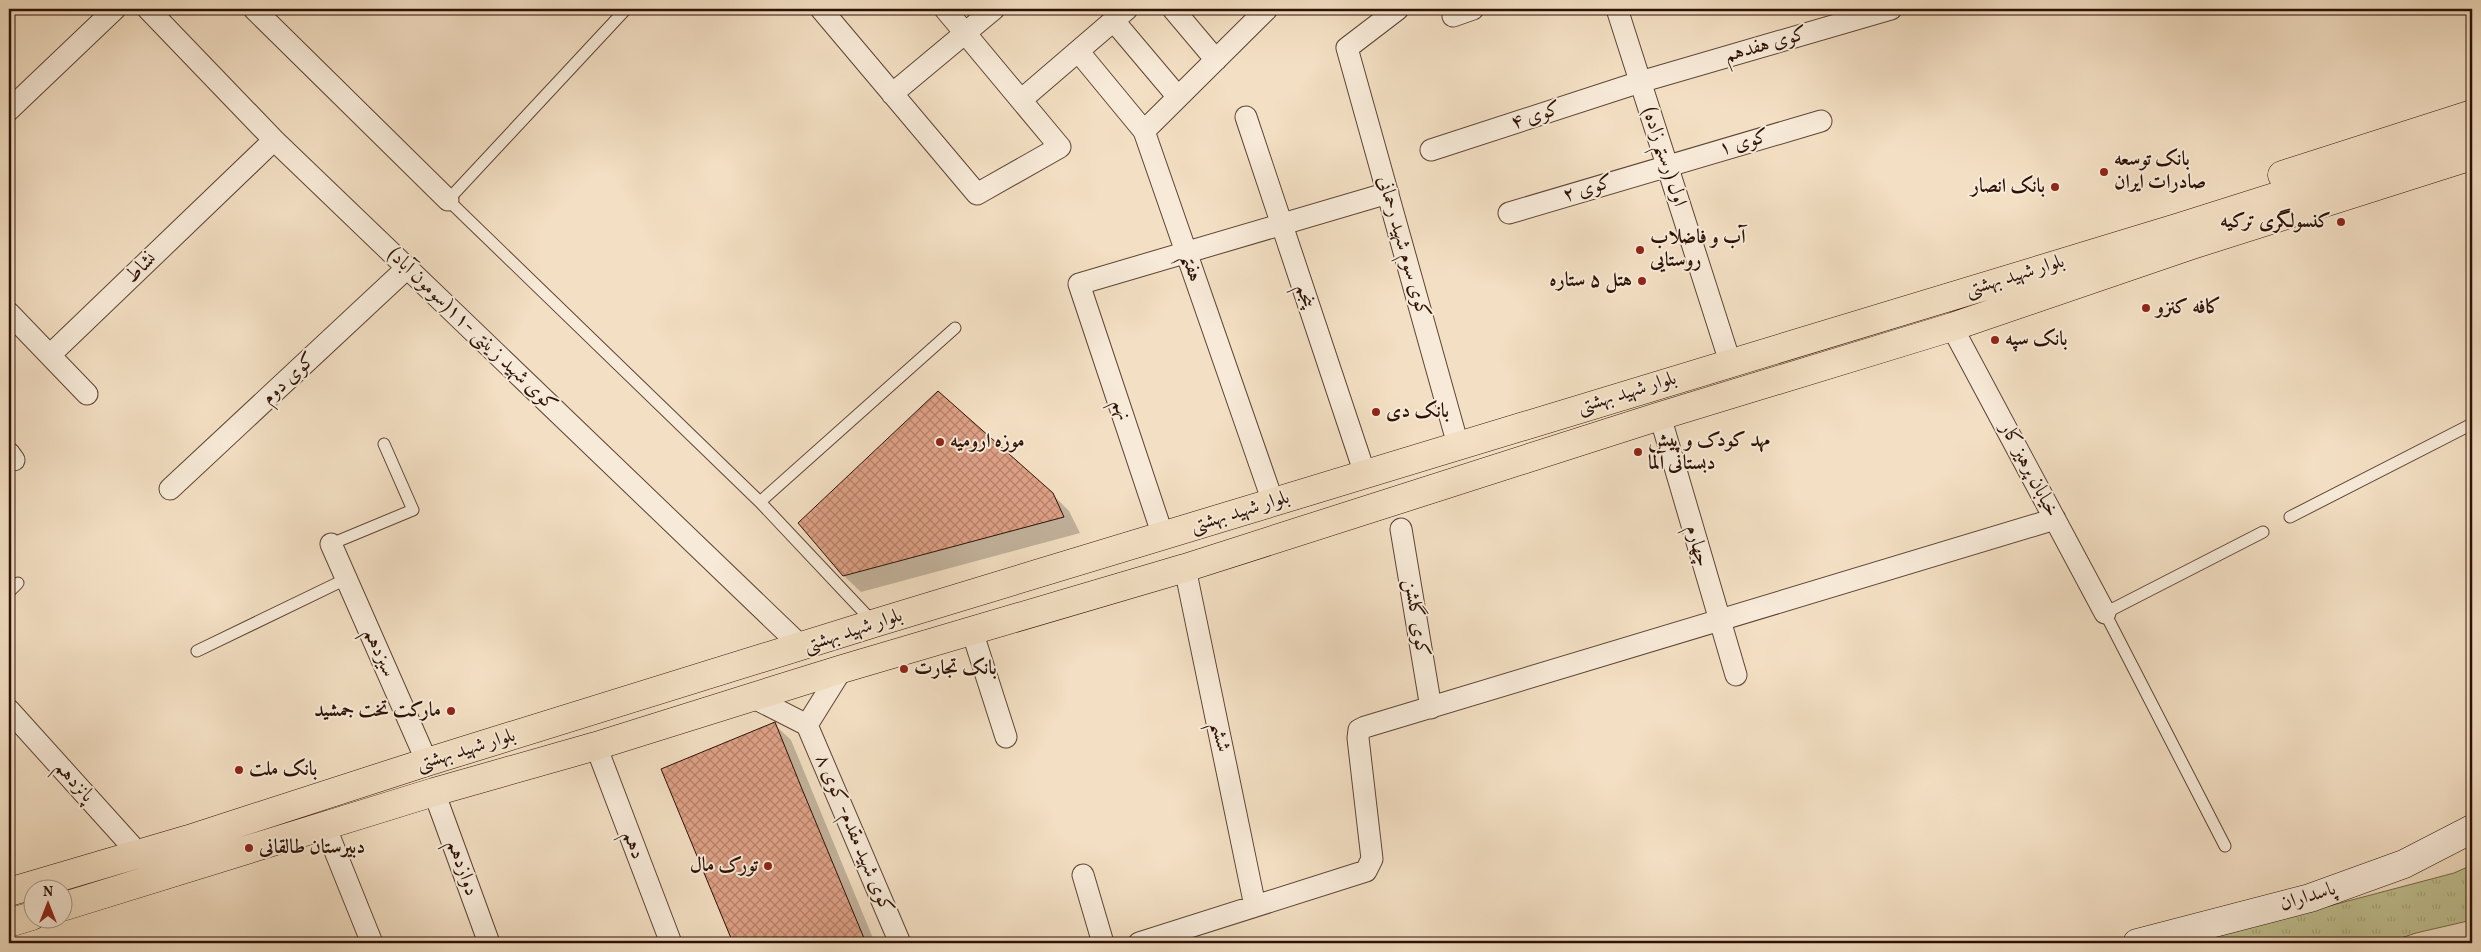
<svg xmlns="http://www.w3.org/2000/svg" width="2481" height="952" font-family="Vollkorn,Amiri,serif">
	<defs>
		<pattern id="grass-tufts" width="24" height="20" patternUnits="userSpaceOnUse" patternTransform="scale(1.25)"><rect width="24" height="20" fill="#c0c090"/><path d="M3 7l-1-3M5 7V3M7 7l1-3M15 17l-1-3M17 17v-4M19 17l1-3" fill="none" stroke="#a5a47b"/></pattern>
		<pattern id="building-cross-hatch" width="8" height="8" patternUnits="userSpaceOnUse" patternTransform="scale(1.25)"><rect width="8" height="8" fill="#dfa186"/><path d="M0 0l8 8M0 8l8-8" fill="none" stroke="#b5826c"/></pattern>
	</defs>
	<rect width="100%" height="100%" fill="#f3dfc3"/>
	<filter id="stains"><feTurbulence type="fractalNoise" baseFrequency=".004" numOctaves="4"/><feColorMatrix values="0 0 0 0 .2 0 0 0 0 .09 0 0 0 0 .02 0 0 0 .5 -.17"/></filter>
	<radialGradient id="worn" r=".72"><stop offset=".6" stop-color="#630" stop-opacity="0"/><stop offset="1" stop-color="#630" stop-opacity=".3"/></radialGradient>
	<path fill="url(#grass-tufts)" stroke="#76684b" d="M2472,865v55l-56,13 -30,10h-197l265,-70z"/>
	<path fill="#0003" d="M1052,494l17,17 11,22 -219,59 -17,-16z
		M774,724l17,16 84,203h-140l-72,-173z"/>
	<path fill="url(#building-cross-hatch)" stroke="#2c1106" d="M938,391l115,102 11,24 -221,59 -45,-53z
		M775,722l27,67 64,154h-133l-72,-174z"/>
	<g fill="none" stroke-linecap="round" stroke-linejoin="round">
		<g stroke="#5e4435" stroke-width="13">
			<path id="lane" d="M626,9l-178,191 312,302 114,121
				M760,502l195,-174
				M2290,517l182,-93
				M331,544l82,-34 -29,-66
				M9,592l9,-9
				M197,651l149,-72
				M2225,846l-120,-233 158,-81"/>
		</g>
		<g stroke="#5e4435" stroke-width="23">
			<path id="street" d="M148,9l126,131 528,507
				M254,9l194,191
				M821,9l156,185 83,-47 -115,-138
				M1173,9l43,51
				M1398,9l-51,39 111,397
				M1617,9l113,353
				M1453,16l20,-7
				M1113,20l65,77
				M1078,51l66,80 129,371
				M892,94l102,-85
				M1021,100l106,-91
				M9,110l106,-101
				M1246,117l119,357
				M1144,131l123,-122
				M1431,150l209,-68 251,-73
				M1509,213l312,-92
				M9,313l78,81
				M1952,327l153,286
				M50,355l224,-215
				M1660,416l76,259
				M9,453l5,7
				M170,489l237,-221
				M1401,529l30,179
				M1163,536l-84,-252 309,-91
				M331,544l96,218
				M1185,568l70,338
				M972,631l34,106
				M752,697l55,28 35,-56
				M9,710l130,144
				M807,725l93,218
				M596,746l75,197
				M434,792l55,151
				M325,826l47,117
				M1083,875l20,68
				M1139,943l227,-72 6,-12 -14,-121 1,-8 6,-3 690,-208"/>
		</g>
		<g stroke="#2c1106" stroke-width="29">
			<path id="secondary" d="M2137,943l173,-45 94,-34 68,-35"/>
		</g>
		<g stroke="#2c1106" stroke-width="29">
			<path id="primary" d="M2282,175l190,-61
				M9,892l180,-53 238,-77 448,-139 1305,-396 292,-93
				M62,907l372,-115 162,-46 246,-77 343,-101 475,-152 292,-89 240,-82 280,-89
				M9,923l23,-7"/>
		</g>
		<use href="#lane" stroke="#f7ead8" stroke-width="11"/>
		<use href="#street" stroke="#f7ead8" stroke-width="21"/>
		<use href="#secondary" stroke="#f7ead8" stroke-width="28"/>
		<use href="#primary" stroke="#f3dfc3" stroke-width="28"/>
	</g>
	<g fill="#8f2418" stroke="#f7ead8" stroke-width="2">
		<circle cx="2104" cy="172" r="5"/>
		<circle cx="2055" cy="187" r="5"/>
		<circle cx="2341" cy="222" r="5"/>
		<circle cx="1640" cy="250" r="5"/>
		<circle cx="1642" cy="281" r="5"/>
		<circle cx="2146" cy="308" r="5"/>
		<circle cx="1995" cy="340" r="5"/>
		<circle cx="1376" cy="412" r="5"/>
		<circle cx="940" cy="442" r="5"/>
		<circle cx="1638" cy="452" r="5"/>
		<circle cx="904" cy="669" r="5"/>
		<circle cx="451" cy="711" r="5"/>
		<circle cx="239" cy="770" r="5"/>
		<circle cx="249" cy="848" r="5"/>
		<circle cx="768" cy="866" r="5"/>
	</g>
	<g text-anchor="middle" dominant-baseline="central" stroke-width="4" stroke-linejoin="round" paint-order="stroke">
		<g font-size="20" fill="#2c1106" stroke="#f7ead8">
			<text transform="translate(1766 45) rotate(-16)">کوی هفدهم</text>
			<text transform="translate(1536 116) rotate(-18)">کوی ۴</text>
			<text transform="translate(1744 143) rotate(-16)">کوی ۱</text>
			<text transform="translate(1664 157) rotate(72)">اول (رستم زاده)</text>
			<text transform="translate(1588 189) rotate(-17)">کوی ۲</text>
			<text transform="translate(1403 247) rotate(74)">کوی سوم شهید رحمانی</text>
			<text transform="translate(141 268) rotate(-44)">نشاط</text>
			<text transform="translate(1191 268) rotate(71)">هفتم</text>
			<text transform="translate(2015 276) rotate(-17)">بلوار شهید بهشتی</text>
			<text transform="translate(1305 296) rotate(72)">پنجم</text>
			<text transform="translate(472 330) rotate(44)">کوی شهید زینتی -۱۱(سومون آباد)</text>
			<text transform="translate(289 379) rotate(-43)">کوی دوم</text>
			<text transform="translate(1627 393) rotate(-17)">بلوار شهید بهشتی</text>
			<text transform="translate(1121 410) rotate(71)">نهم</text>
			<text transform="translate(2029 470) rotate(62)">خیابان پرهیز کار</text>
			<text transform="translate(1240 512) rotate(-17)">بلوار شهید بهشتی</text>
			<text transform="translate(1697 546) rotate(74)">چهارم</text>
			<text transform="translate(1416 618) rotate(81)">کوی گلشن</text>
			<text transform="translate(853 631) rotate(-18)">بلوار شهید بهشتی</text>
			<text transform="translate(379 653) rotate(66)">سیزدهم</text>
			<text transform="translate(1220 737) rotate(78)">ششم</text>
			<text transform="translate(466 750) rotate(-17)">بلوار شهید بهشتی</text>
			<text transform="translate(74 782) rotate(48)">پانزدهم</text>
			<text transform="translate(854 834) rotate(67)">کوی شهید مقدم- کوی ۸</text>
			<text transform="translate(633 845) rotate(69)">دهم</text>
			<text transform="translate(462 868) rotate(70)">دوازدهم</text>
			<text transform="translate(2308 897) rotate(-17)">پاسداران</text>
		</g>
		<g font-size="20" font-weight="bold" fill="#2c1106" stroke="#f7ead8" text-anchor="start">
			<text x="2114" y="160">بانک توسعه<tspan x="2114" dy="23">صادرات ایران</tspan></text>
			<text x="2045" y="187" text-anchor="end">بانک انصار</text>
			<text x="2331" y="222" text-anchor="end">کنسولگری ترکیه</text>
			<text x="1650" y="238">آب و فاضلاب<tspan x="1650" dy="23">روستایی</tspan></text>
			<text x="1632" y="281" text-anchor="end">هتل ۵ ستاره</text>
			<text x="2156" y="308">کافه کنزو</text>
			<text x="2005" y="340">بانک سپه</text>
			<text x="1386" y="412">بانک دی</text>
			<text x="1648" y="441">مهد کودک و پیش<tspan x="1648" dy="23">دبستانی آلما</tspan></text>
			<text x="950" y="442">موزه ارومیه</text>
			<text x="914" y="669">بانک تجارت</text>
			<text x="441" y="711" text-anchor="end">مارکت تخت جمشید</text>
			<text x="249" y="770">بانک ملت</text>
			<text x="259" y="848">دبیرستان طالقانی</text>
			<text x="758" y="866" text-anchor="end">تورک مال</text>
		</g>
	</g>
	<rect width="2481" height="952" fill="none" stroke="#f3dfc3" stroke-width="30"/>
	<rect x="10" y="10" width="2461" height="932" fill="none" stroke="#2c1106" stroke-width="2.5"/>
	<rect x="15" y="15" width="2451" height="922" fill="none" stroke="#2c1106"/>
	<g transform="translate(48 904)"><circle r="24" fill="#f7ead8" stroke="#a69384"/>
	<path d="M0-4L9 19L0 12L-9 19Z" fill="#8f2418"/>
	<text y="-8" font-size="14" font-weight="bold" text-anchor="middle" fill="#2c1106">N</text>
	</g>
	<rect width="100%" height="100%" filter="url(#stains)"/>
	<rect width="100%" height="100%" fill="url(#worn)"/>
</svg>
